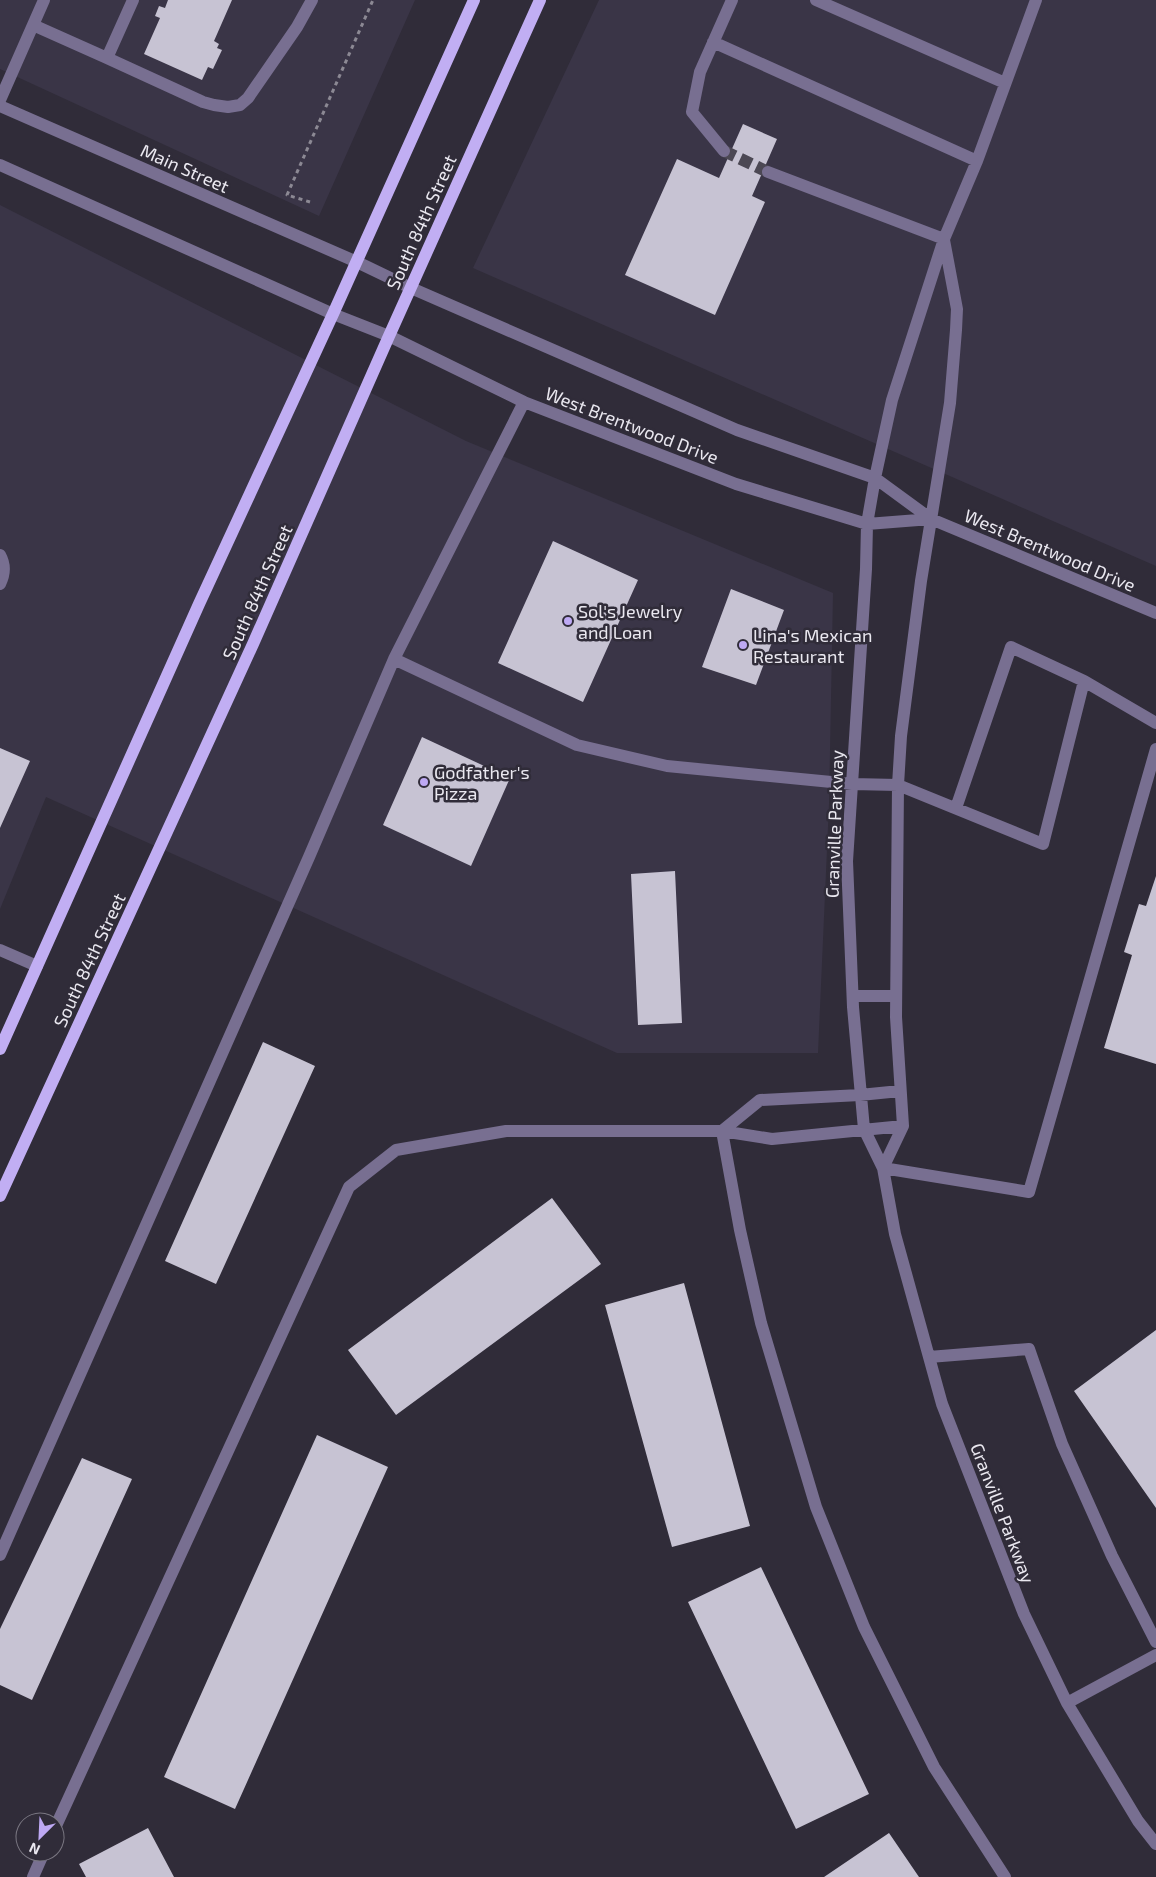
<svg xmlns="http://www.w3.org/2000/svg" width="1156" height="1877" font-family="'Exo 2',sans-serif">
	<rect width="100%" height="100%" fill="#302c39"/>
	<path fill="#3a3547" d="M0,0h415l-96,216 -319,-147z
		M599,0h557v566l-683,-298z
		M0,205l466,236 367,152 -4,211 -11,249h-201l-571,-256 -46,112z"/>
	<path fill="#c7c3d3" d="M168,0h64l-18,41 5,3 -2,4 5,2 -9,19 -5,-2 -6,13 -58,-26 16,-36 -5,-2 4,-10 6,2z
		M743,124l34,15 -25,57 13,6 -50,113 -90,-40 52,-116 42,19z
		M553,541l85,39 -55,122 -85,-39z
		M731,589l53,21 -28,75 -54,-18z
		M422,737l88,41 -39,88 -88,-41z
		M0,748l30,13 -30,67z
		M675,871l7,152 -44,2 -7,-151z
		M1156,876v188l-52,-16 28,-93 -8,-3 15,-48 7,2z
		M263,1042l52,24 -99,218 -51,-23z
		M552,1198l49,66 -205,151 -48,-65z
		M684,1283l66,243 -78,21 -67,-242z
		M1156,1330v178l-82,-117z
		M317,1435l71,32 -153,342 -71,-32z
		M82,1458l50,21 -100,221 -32,-15v-56z
		M761,1567l108,227 -73,35 -108,-227z
		M148,1828l26,49h-88l-7,-13z
		M889,1833l30,44h-95z"/>
	<g fill="none" stroke-linecap="round" stroke-linejoin="round">
		<path stroke="#4c4854" stroke-width="12" stroke-dasharray="12 6" stroke-linecap="butt" d="M724,151l44,21"/>
		<path stroke="#8c8994" stroke-width="3" stroke-dasharray="4 4" stroke-linecap="butt" d="M310,202l-23,-7 86,-195"/>
		<path stroke="#786f91" stroke-width="12" d="M133,0l-26,58 96,44 11,3 14,2 12,-2 8,-7 49,-71 15,-27
			M816,0l189,83
			M1036,0l-59,161 -33,78 -52,161 -17,78 -8,46 -1,45 -19,292 6,146 11,122 19,39 12,66 47,170 82,210 43,89 71,118 18,23
			M33,25l74,33
			M713,42l264,119
			M0,100l44,-100
			M0,106l357,156 54,26 326,142 138,48 56,41 225,94
			M724,151l-32,-39 8,-40 32,-72
			M0,165l333,149 56,22 135,66 212,82 131,40 64,-5
			M768,172l176,67
			M0,555c5,9 5,19 0,29
			M394,659l183,86 90,21 185,18 46,1 145,59 41,-163 -73,-34 -55,161
			M1084,681l72,42
			M0,950l37,16
			M853,996h43
			M722,1131l18,99 21,93 55,184 48,120 70,140 71,110
			M722,1131l38,-31 100,-5 40,-4
			M883,1168l20,-42 -7,-109 2,-232 3,-49 20,-155 29,-178 6,-73 1,-21 -13,-69
			M883,1168l146,24 127,-443
			M929,1357l100,-8 33,95 50,112 44,86
			M0,1555l309,-698 85,-198 130,-257
			M1067,1703l89,-48
			M55,1828l294,-641 47,-37 110,-19h216l50,8 131,-13
			M33,1877l11,-25"/>
		<path stroke="#c1aef3" stroke-width="12" d="M0,1049l199,-445 134,-290 141,-314
			M0,1196l253,-552 136,-308 151,-336"/>
	</g>
	<g fill="#bea9f4" stroke="#302c39" stroke-width="2">
		<circle cx="568" cy="621" r="5"/>
		<circle cx="743" cy="645" r="5"/>
		<circle cx="424" cy="782" r="5"/>
	</g>
	<g text-anchor="middle" dominant-baseline="central" stroke-width="5" stroke-linejoin="round" paint-order="stroke">
		<g font-size="18" fill="#eae8f0" stroke="#302c39">
			<text transform="translate(185 168) rotate(24)">Main Street</text>
			<text transform="translate(421 222) rotate(-66)">South 84th Street</text>
			<text transform="translate(632 425) rotate(21)">West Brentwood Drive</text>
			<text transform="translate(1050 550) rotate(23)">West Brentwood Drive</text>
			<text transform="translate(257 592) rotate(-66)">South 84th Street</text>
			<text transform="translate(834 824) rotate(-88)">Granville Parkway</text>
			<text transform="translate(89 960) rotate(-65)">South 84th Street</text>
			<text transform="translate(1003 1513) rotate(69)">Granville Parkway</text>
		</g>
		<g font-size="18" fill="#eae8f0" stroke="#302c39" text-anchor="start">
			<text x="578" y="611">Sol's Jewelry<tspan x="578" dy="21">and Loan</tspan></text>
			<text x="753" y="635">Lina's Mexican<tspan x="753" dy="21">Restaurant</tspan></text>
			<text x="434" y="772">Godfather's<tspan x="434" dy="21">Pizza</tspan></text>
		</g>
	</g>
	<g transform="translate(40 1837) rotate(204)"><circle r="24" fill="#302c39" stroke="#7a7782"/>
	<path d="M0-4L9 19L0 12L-9 19Z" fill="#bea9f4"/>
	<text y="-8" font-size="14" font-weight="bold" text-anchor="middle" fill="#eae8f0">N</text>
	</g>
</svg>
